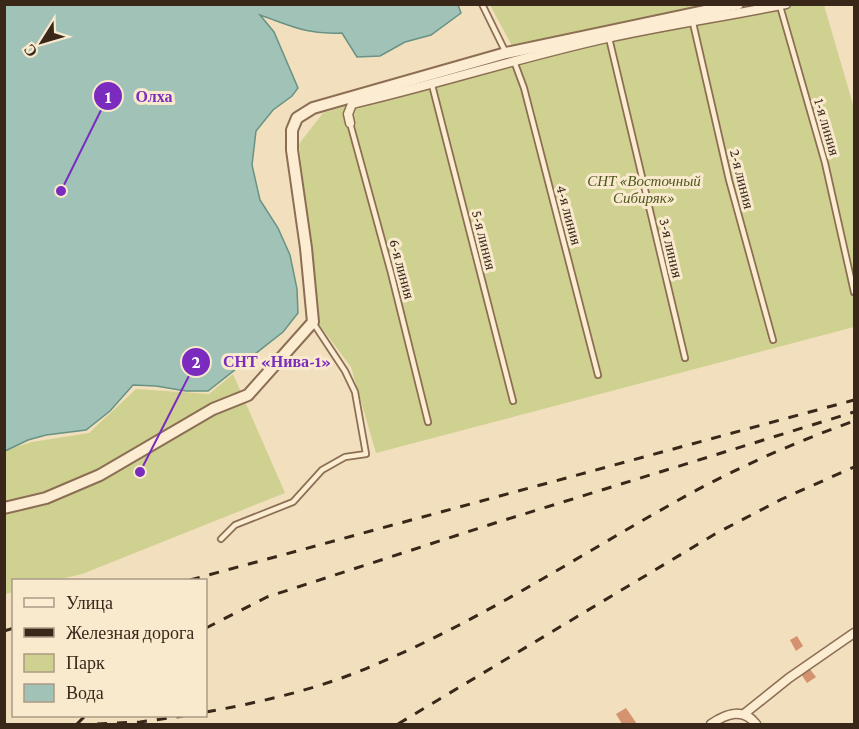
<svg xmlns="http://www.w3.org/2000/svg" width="859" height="729" font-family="'Crimson Pro',serif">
	<rect width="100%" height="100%" fill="#f2dfbd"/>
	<path fill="#ced190" d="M490,5h334l30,103v219l-478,126 -25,-86 -33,-44 -19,-179 24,-31 194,-58z
		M233,374l52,119 -203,81 -26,6h-42l-1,12 -8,2v-144l27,-8 57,-9 47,-44 73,5z"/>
	<path fill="#a1c3b7" stroke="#679284" stroke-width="1.5" d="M458,5l3,8 -30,22 -26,7 -25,14 -23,1 -15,-24c-35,2 -50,-7 -82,-18l14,17 24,56 -6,8 -19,14 -17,21 -4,34 8,35 18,28 12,27 7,34 1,24 -15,19 -75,59h-22l-30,-5 -23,-1 -23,26 -24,19 -40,5 -18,5 -23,11v-446z"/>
	<path fill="#d5926e" d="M797,636l6,10 -7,5 -6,-11z
		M809,668l7,9 -9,6 -6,-9z
		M626,708l11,16h-15l-6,-10z"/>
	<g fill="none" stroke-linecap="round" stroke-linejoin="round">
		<g stroke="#8c6e54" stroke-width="8">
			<path id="service" d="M482,4l24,49
				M780,6l45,157 29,129
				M693,23l36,157 44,160
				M609,38l76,320
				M514,61l10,27 74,287
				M432,85l81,316
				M350,123l41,150 37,149
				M221,539l14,-14 58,-23 29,-32 23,-13 21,-3 -11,-62 -10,-21 -31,-47"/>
		</g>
		<g stroke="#8c6e54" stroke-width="11">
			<path id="minor" d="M350,123l-2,-9 4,-10c86,-20 169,-47 255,-66 59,-13 120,-22 179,-34
				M744,714l45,-36 65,-45
				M711,724c15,-10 32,-17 45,0"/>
		</g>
		<g stroke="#8c6e54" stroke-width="14">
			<path id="tertiary" d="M4,508l42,-10 54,-23 113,-66 35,-14 65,-73 -7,-74 -14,-98v-20l5,-12 16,-10 193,-55 232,-49"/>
		</g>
		<use href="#service" stroke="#fcecd1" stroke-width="4.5"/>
		<use href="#minor" stroke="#fcecd1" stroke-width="8"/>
		<use href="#tertiary" stroke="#fcecd1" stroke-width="10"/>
		<path stroke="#39271a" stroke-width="3" stroke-dasharray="10 10" stroke-linecap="butt" d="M190,580l664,-180
			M206,628l61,-31 228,-74 359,-111
			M4,631l10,-3
			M206,712c56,-10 113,-23 166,-46 104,-43 198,-105 296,-160 59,-34 122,-62 186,-85
			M77,724l8,-8
			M97,724l43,-2 43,-6
			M398,724l317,-190 67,-35 72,-32"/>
	</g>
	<g text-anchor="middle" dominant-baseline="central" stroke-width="6" stroke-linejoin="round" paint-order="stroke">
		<g font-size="15" fill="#39271a" stroke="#f9e9cd">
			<text transform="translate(827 127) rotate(74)">1-я линия</text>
			<text transform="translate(742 179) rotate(76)">2-я линия</text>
			<text transform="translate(569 215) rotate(75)">4-я линия</text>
			<text transform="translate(484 240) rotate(76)">5-я линия</text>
			<text transform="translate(671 248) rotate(77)">3-я линия</text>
			<text transform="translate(402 269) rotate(75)">6-я линия</text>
		</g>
		<g font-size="15" font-style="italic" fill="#4e581f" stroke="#f9e9cd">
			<text x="644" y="181">СНТ «Восточный<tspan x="644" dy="17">Сибиряк»</tspan></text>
		</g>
	</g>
	<path fill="none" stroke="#7b2cbf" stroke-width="2" d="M61 191L108 96M140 472L196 362"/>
	<g fill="#7b2cbf" stroke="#f9e9cd" stroke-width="2">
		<circle cx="61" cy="191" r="6"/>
		<circle cx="140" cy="472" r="6"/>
		<circle cx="108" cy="96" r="15"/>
		<circle cx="196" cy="362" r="15"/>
	</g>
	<g font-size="18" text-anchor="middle" font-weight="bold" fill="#fff">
		<text x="108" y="103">1</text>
		<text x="196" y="368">2</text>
	</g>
	<g font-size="16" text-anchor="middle" font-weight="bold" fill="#7b2cbf" stroke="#f9e9cd" stroke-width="6" stroke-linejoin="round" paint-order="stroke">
		<text x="154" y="102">Олха</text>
		<text x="277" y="367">СНТ «Нива-1»</text>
	</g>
	<rect width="859" height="729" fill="none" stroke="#39271a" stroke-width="12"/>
	<rect x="12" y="579" width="195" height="138" fill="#f9e9cd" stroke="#ac9b85" stroke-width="1.5"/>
	<rect x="24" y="598" width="30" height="9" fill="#fcecd1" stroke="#ac9b85" stroke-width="1.5"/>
	<text x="66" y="609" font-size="18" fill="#39271a">Улица</text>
	<rect x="24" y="628" width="30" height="9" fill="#39271a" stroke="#ac9b85" stroke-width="1.5"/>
	<text x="66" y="639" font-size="18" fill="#39271a">Железная дорога</text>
	<rect x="24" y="654" width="30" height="18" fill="#ced190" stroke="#ac9b85" stroke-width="1.5"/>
	<text x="66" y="669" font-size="18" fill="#39271a">Парк</text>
	<rect x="24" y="684" width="30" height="18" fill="#a1c3b7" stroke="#ac9b85" stroke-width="1.5"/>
	<text x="66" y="699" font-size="18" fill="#39271a">Вода</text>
	<g transform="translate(42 42) rotate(233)" stroke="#f9e9cd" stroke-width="4.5" paint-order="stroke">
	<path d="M0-4.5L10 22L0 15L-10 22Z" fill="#39271a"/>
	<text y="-9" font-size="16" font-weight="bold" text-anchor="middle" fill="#39271a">С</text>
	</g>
</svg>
